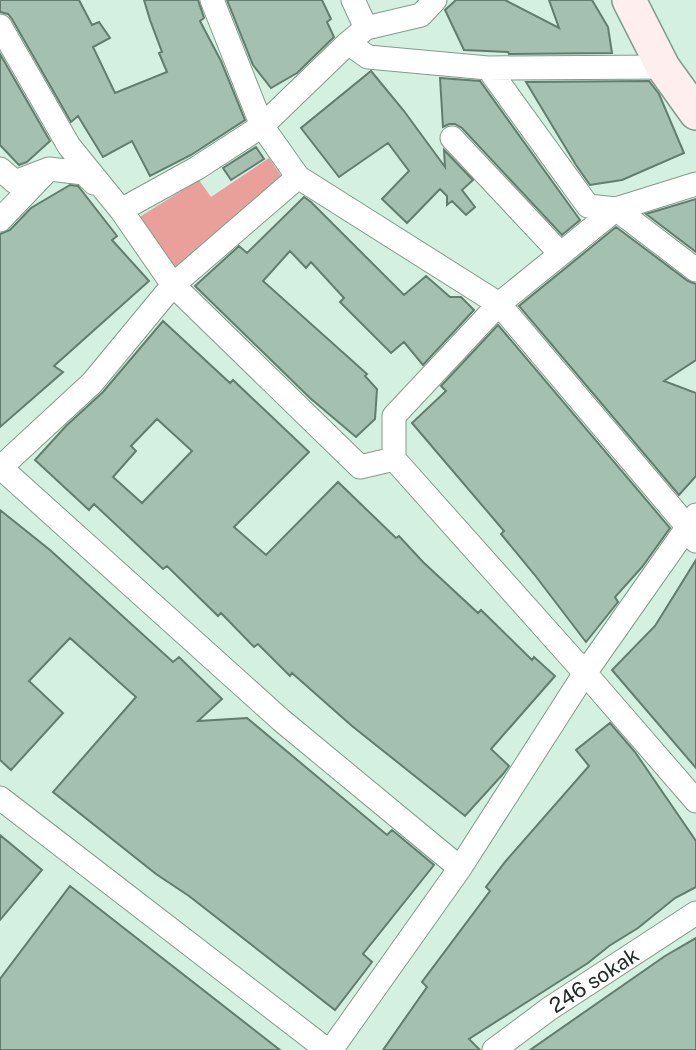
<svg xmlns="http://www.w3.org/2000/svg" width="696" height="1050" font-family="'Public Sans',sans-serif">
	<rect width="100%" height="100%" fill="#d3f0e0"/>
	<path fill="#eaa09a" d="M269,158l15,22 -109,94 -37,-56 61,-38 12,17z"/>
	<path fill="#a4c0b1" stroke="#627d6f" stroke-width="2" fill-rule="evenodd" d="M0,0h79l13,25 7,-3 11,16 -17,9 22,46 52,-21 -8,-19 3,-1 -12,-32 -6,-20h54l6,18 -4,3 21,40 24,59 -54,35 -41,21 -18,-35 -29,16 -25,-41 -7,6 -59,-103 -4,-5 -8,-2z
		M227,0h95l9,19 -4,3 7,15 -37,36 -26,15 -18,-23z
		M456,0h49l54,28 -10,-28h43l16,27 4,26 -103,1 -1,-2 -44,-2 -19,-40z
		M0,54l50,87 -23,21 -8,3 -19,-20z
		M371,71l33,40 41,56 -1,-17 29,30 -11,10 13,17 -9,8 -14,-14 -5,4v-9l-7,-7 -33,34 -25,-24 27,-28 -21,-28 -49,34 -38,-49z
		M440,78l40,3 100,139 -18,15 -100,-107 -7,-4h-6l-6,3z
		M649,81l10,13 25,59 -62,27 -32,5 -14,-20 -50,-83z
		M256,147l8,12 -33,21 -8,-12z
		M70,185l8,1 39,50 -5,4 37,41 -95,85 9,6 -63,55v-193l10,-4 21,-22z
		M304,197l7,5 93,93 22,-19 24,21h11l13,13 -51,55 -19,-23 -13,11 -51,-51 4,-4 -33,-36 -5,6 -16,-17 -27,30 104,93 -2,2 12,13 -2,30 -19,18 -46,-39 -115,-112 44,-40 8,7z
		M696,199v53l-50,-38z
		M616,227l72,54 8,3v76l-32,21 32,12v83l-17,19 -160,-189z
		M163,321l67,62 3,-3 76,72 -75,75 32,28 72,-73 58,56 3,-2 24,26 55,51 3,-3 51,50 2,-3 21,19 -64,73 18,17 -6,8 -38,42 -113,-90 -60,-53 -2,3 -32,-32 -4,3 -33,-34 -3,3 -51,-50 -4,3 -69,-65 -5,6 -54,-50 31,-34 37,-34zM157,419l35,32 -50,52 -29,-26 23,-26 -5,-5z
		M498,325l172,203 -28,39 -27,30 3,5 -32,40 -52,-68 -33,-40 3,-3 -92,-108 34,-32 -5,-5z
		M0,510l50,40 123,112 6,-5 43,42 -24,22 49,-3 140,117 5,-5 42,35 -71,89 9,8 -37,48 -146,-114 -33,-22 -103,-82 83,-95 -66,-59 -41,43 34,32 -52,57 -11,-10z
		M696,560v208l-84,-98 43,-44z
		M610,723l25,29 61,89v46l-21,11 -37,30 -29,18 -21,17 -119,76 11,11h-97l44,-63 -5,-5 68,-91 -4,-4 19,-25 84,-96 -13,-16z
		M0,835l42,35 -42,50z
		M70,886l210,164h-280v-71z
		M696,938v112h-166l135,-94z"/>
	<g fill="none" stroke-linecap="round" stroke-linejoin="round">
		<g stroke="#819c8d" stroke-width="25">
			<path id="street" d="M212,0l50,126 36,51 201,127 188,222 9,15
				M353,0l13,28
				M0,26l69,120 52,64 52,75 187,182 34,-8 191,214 111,128
				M348,43l20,14 120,11 175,-1
				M488,68l100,138 28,3 80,61
				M452,138l108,115
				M0,169l15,13 34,-13 35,4 10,10
				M121,210l76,-42 65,-42 86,-83 18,-15 55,-13 14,-15
				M0,220l44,-46
				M394,459v-43l105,-112 117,-95 80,-25
				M0,467l281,253 179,148
				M0,468l92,-85 81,-98 125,-108
				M0,798l327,252
				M331,1050l129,-182 125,-195 111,-158
				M494,1050l55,-41 147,-96"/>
		</g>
		<g stroke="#819c8d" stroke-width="36">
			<path id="secondary" d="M629,0l34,67 33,46"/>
		</g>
		<use href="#street" stroke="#fff" stroke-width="23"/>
		<use href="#secondary" stroke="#feeeed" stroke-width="33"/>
	</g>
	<g text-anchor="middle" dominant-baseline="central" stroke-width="5" stroke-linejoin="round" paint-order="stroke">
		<g font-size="21" fill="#212c26" stroke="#fff">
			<text transform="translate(594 980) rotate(-33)">246 sokak</text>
		</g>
	</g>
</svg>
